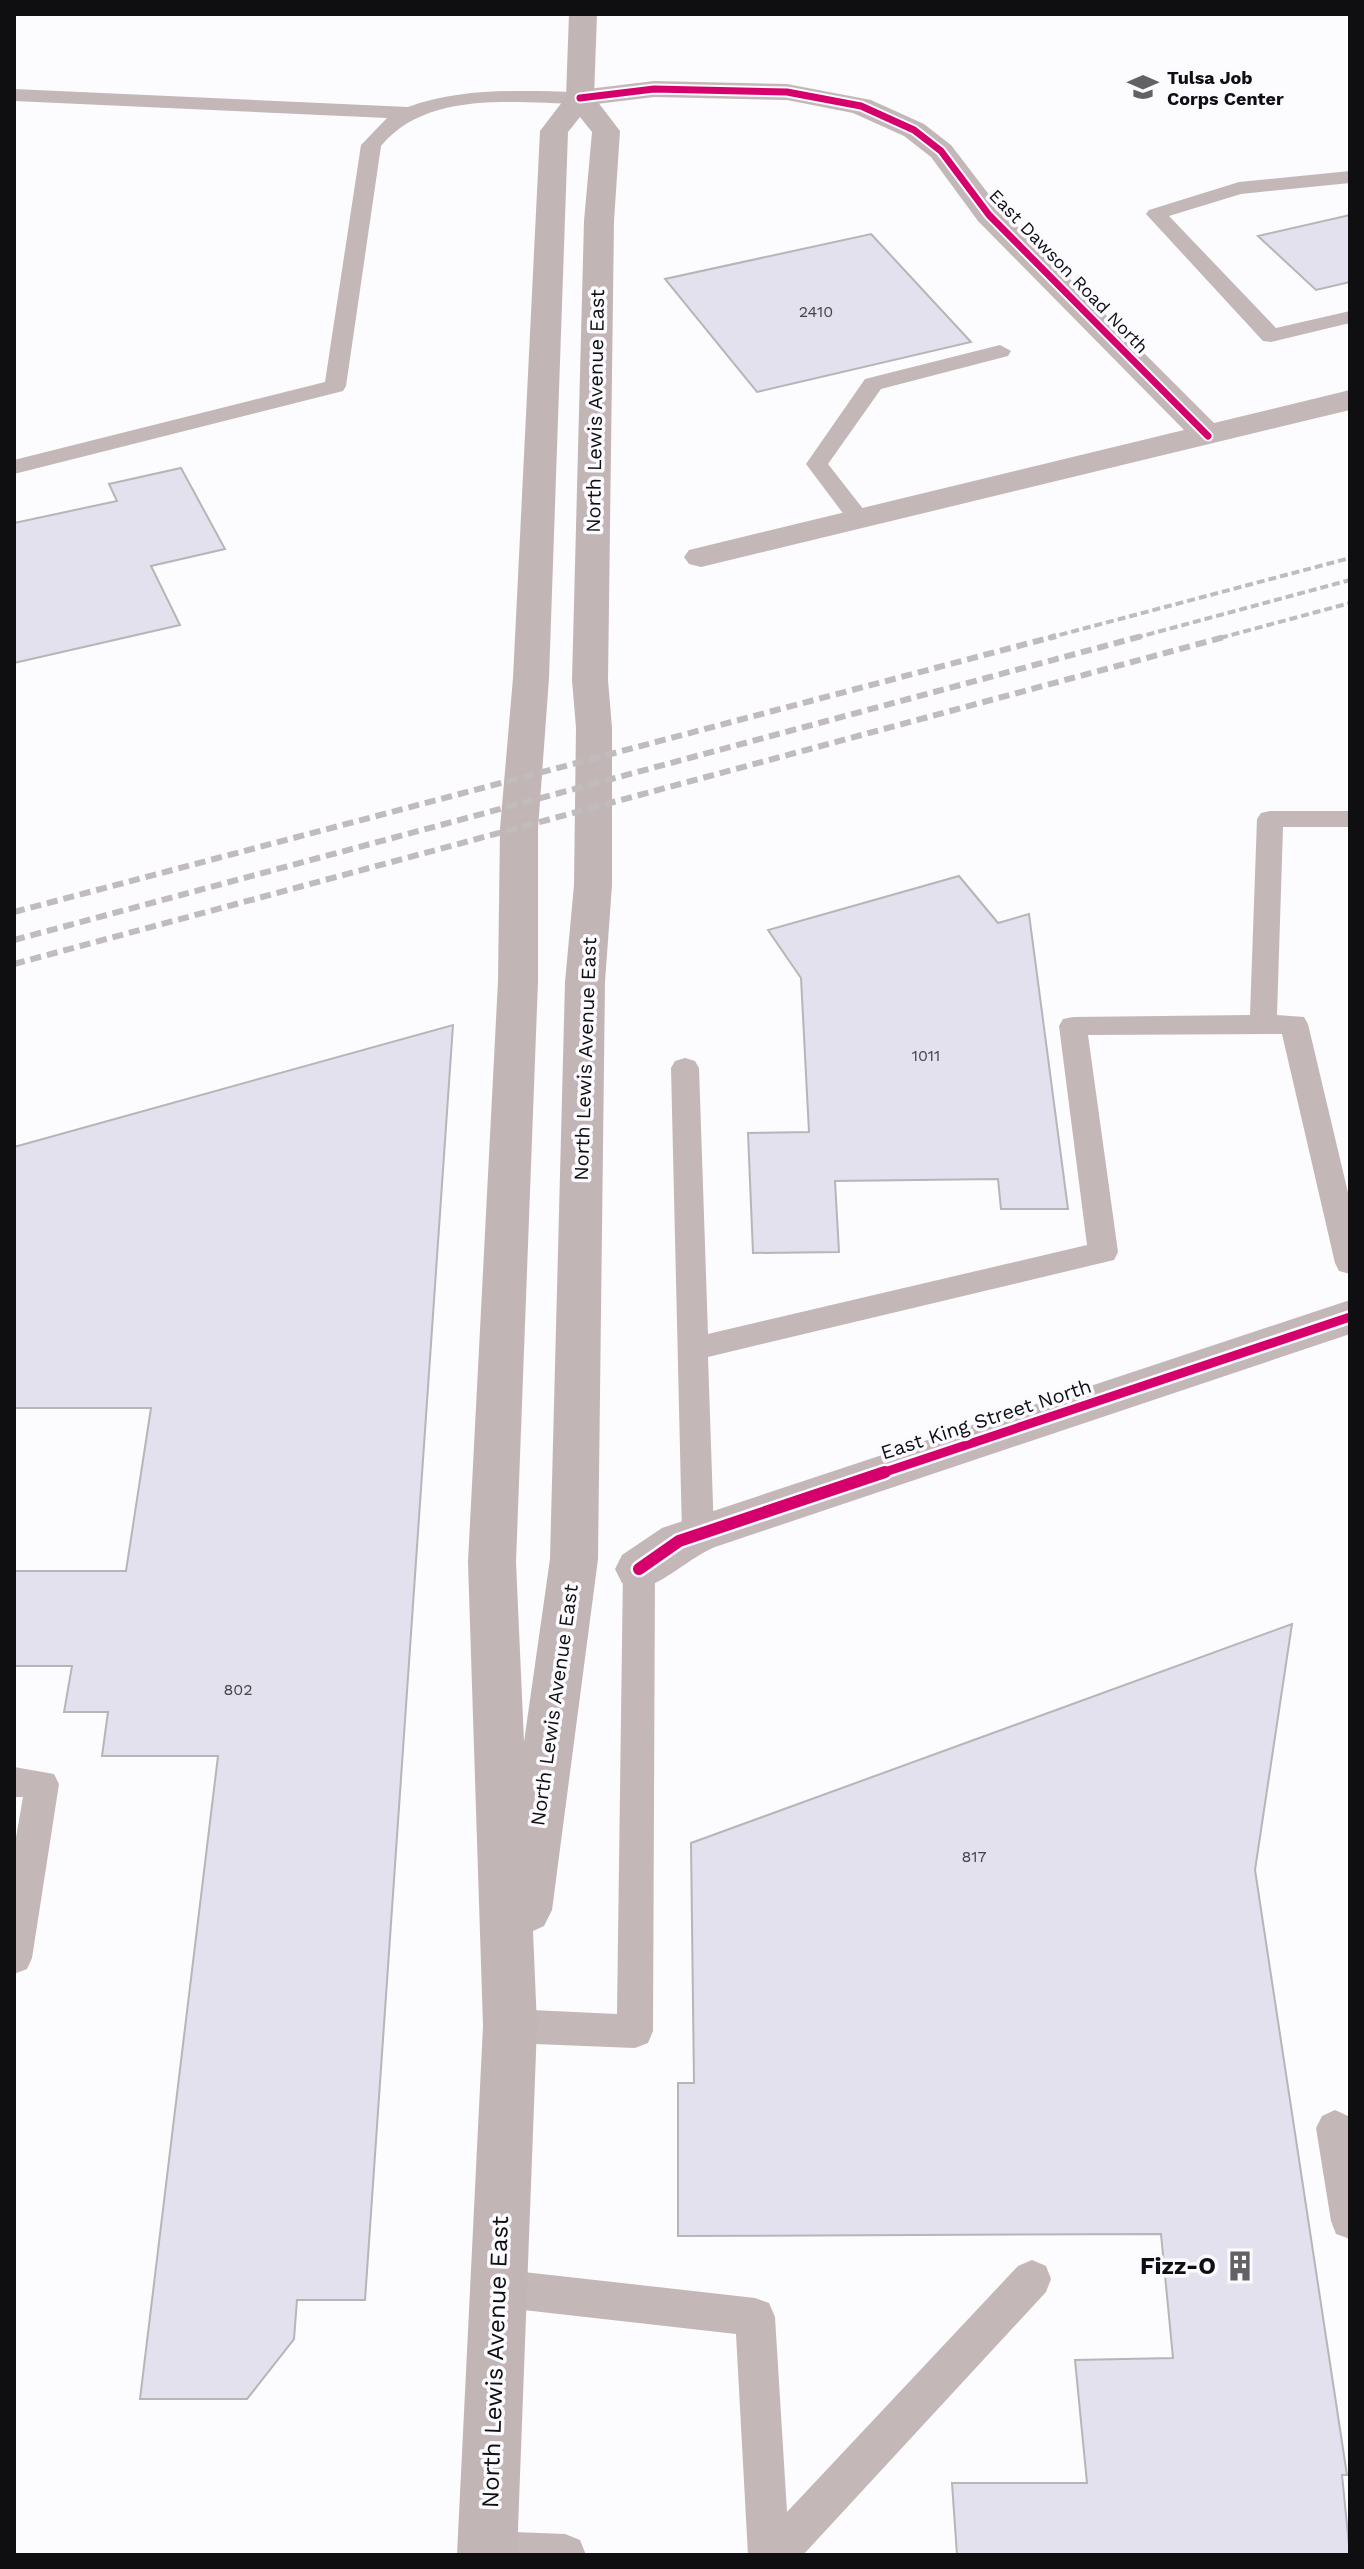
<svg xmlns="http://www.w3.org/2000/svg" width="1364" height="2569" font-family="'Work Sans',sans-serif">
	<rect width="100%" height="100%" fill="#fcfbfe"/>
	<path fill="#e2e1ed" stroke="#b6b5b8" stroke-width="2" d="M1350,215v67l-34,8 -58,-54z
		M871,234l100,108 -214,50 -92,-113z
		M181,468l44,81 -74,17 29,59 -166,38v-140l103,-22 -8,-17z
		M959,876l39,47 31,-9 39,295h-67l-3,-30 -163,2 4,71 -86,1 -5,-120 61,-1 -8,-154 -33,-48z
		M453,1025l-88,1275h-68l-3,39 -47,60h-107l78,-643h-116l6,-44h-44l8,-46h-58v-95h112l25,-163h-137v-261z
		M1292,1624l-37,246 92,605h-5l8,80h-393l-5,-72h135l-12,-123 98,-2 -12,-124 -483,2v-153h16l-3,-240z"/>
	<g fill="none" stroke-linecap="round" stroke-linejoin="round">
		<path fill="#c3b7b7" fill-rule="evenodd" d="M14,89l394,18c55,-20 114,-16 172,-15l10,6 -10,6c-65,-1 -153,-14 -199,42l-35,240 -3,5 -329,83v-14l311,-78 36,-237 26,-27 -373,-17z
			M1350,171v12l-109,11 -72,22 107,112 74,-17v12l-79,19 -8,-1 -117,-127 3,-4 90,-28z
			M1000,345l11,6 -3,5 -127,33 -53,75 43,55 -4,5h-16l-45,-60 59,-85z
			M1270,811h80v16h-67l-6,188 27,2 4,7 42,177v73l-11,-3 -4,-8 -53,-229 -194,1 30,217 -4,8 -406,97 6,177 -5,9 -11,4 -11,-4 -5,-9 -11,-466 4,-7 10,-3 10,3 4,7 9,266 379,-89 -28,-219 4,-7 10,-2 177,-2 7,-196 4,-6z
			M639,1556l12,4 4,9 -2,462 -5,12 -13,5 -125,-5 -13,-5 -5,-12 5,-12 13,-5 107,5 6,-445 4,-9z
			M14,1767l40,7 5,10 -27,174 -5,11 -13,5v-125l9,-52h-9z
			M1335,2110l13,6 2,3v120l-14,-5 -5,-13 -15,-93 6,-12z
			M1032,2260l14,6 5,13 -5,13 -243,263h-55l-12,-221 -238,-27 -14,-6 -6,-13 6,-13 14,-6 257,29 14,5 6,14 12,195 231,-246z
			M487,2531l78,3 15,6 6,15h-118l4,-18z"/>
		<path fill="#c3b7b7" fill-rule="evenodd" d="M654,81l133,3 84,16 53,24 27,21 49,64 214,214 136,-33v20l-649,157 -12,-3 -5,-7 5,-7 495,-120 -206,-209 -47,-64 -27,-21 -51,-23 -66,-13 -133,-3 -74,9 -10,-2 -4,-6 4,-6 10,-2z
			M1350,1300v34l-635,213c-23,9 -55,39 -74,41 -6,0 -13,-4 -19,-5l-7,-14 7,-14 40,-27z"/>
		<path fill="#c2b5b6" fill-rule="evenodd" d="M569,14h28l-3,83 26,34 -6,90 -6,459 4,48v157l-7,97 -7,577 -46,351 -8,16 -11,5 4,95 -20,529h-60l26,-529 -15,-464 30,-581 2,-152 13,-151 27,-547 26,-34zM580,117l12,15 -8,89 -12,459 4,48 -2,157 -9,97 -15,577 -26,183 -8,-180 22,-581v-152l11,-151 19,-546z"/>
		<path stroke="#c0bbbd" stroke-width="4" stroke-dasharray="8 4" stroke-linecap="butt" d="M1048,638l302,-80
			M1135,638l215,-58
			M1220,638l130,-35"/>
		<path stroke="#c0bbbd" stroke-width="6" stroke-dasharray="11 6" stroke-linecap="butt" d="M14,912l1042,-276
			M14,940l1128,-304
			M14,964l1214,-328"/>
		<g stroke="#fbfaff" stroke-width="11">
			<path id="cycleway-far2" d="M580,98l74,-9 133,3 74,14 53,24 27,21 48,64 219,221"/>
		</g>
		<g stroke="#fbfaff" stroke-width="14">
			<path id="cycleway-far1" d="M879,1474l471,-157"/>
		</g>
		<g stroke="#fbfaff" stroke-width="17">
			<path id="cycleway" d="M639,1569l40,-28 206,-69"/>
		</g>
		<use href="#cycleway-far2" stroke="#d6006c" stroke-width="7"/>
		<use href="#cycleway-far1" stroke="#d6006c" stroke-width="9"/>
		<use href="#cycleway" stroke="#d6006c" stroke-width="12"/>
	</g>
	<defs>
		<g id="university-bare" transform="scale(2.4)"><path d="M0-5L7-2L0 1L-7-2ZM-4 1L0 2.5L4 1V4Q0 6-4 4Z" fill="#626164" stroke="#fbfaff" stroke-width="2.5" paint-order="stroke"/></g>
		<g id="building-bare" transform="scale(2.4)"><path d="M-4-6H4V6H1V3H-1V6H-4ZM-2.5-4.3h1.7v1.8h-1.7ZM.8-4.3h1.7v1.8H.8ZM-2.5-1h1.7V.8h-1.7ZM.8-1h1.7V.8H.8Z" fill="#626164" stroke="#fbfaff" stroke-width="2.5" paint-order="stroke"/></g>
	</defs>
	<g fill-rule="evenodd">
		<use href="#university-bare" x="1143" y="87"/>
		<use href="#building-bare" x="1240" y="2266"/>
	</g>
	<g text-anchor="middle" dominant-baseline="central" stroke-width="7" stroke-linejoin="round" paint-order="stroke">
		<g font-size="16" fill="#444348">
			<text x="816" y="311">2410</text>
			<text x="926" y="1055">1011</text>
			<text x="238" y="1689">802</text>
			<text x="974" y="1856">817</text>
		</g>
		<g font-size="18" font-weight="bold" fill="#0f0e11" stroke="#fbfaff" text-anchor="start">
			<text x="1167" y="77">Tulsa Job<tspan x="1167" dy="21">Corps Center</tspan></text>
		</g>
		<g font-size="18" fill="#0f0e11" stroke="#fbfaff">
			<text transform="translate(1069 271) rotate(46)">East Dawson Road North</text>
		</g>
		<g font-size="20" fill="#0f0e11" stroke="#fbfaff">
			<text transform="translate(595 411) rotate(-89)">North Lewis Avenue East</text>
			<text transform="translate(585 1059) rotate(-88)">North Lewis Avenue East</text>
			<text transform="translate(986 1419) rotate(-18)">East King Street North</text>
			<text transform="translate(554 1705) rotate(-82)">North Lewis Avenue East</text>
		</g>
		<g font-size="24" font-weight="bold" fill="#0f0e11" stroke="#fbfaff" text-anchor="end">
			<text x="1216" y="2266">Fizz-O</text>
		</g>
		<g font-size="24" fill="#0f0e11" stroke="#fbfaff">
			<text transform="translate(495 2362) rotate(-88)">North Lewis Avenue East</text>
		</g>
	</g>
	<rect width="1364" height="2569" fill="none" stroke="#0f0e11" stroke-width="32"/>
</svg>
